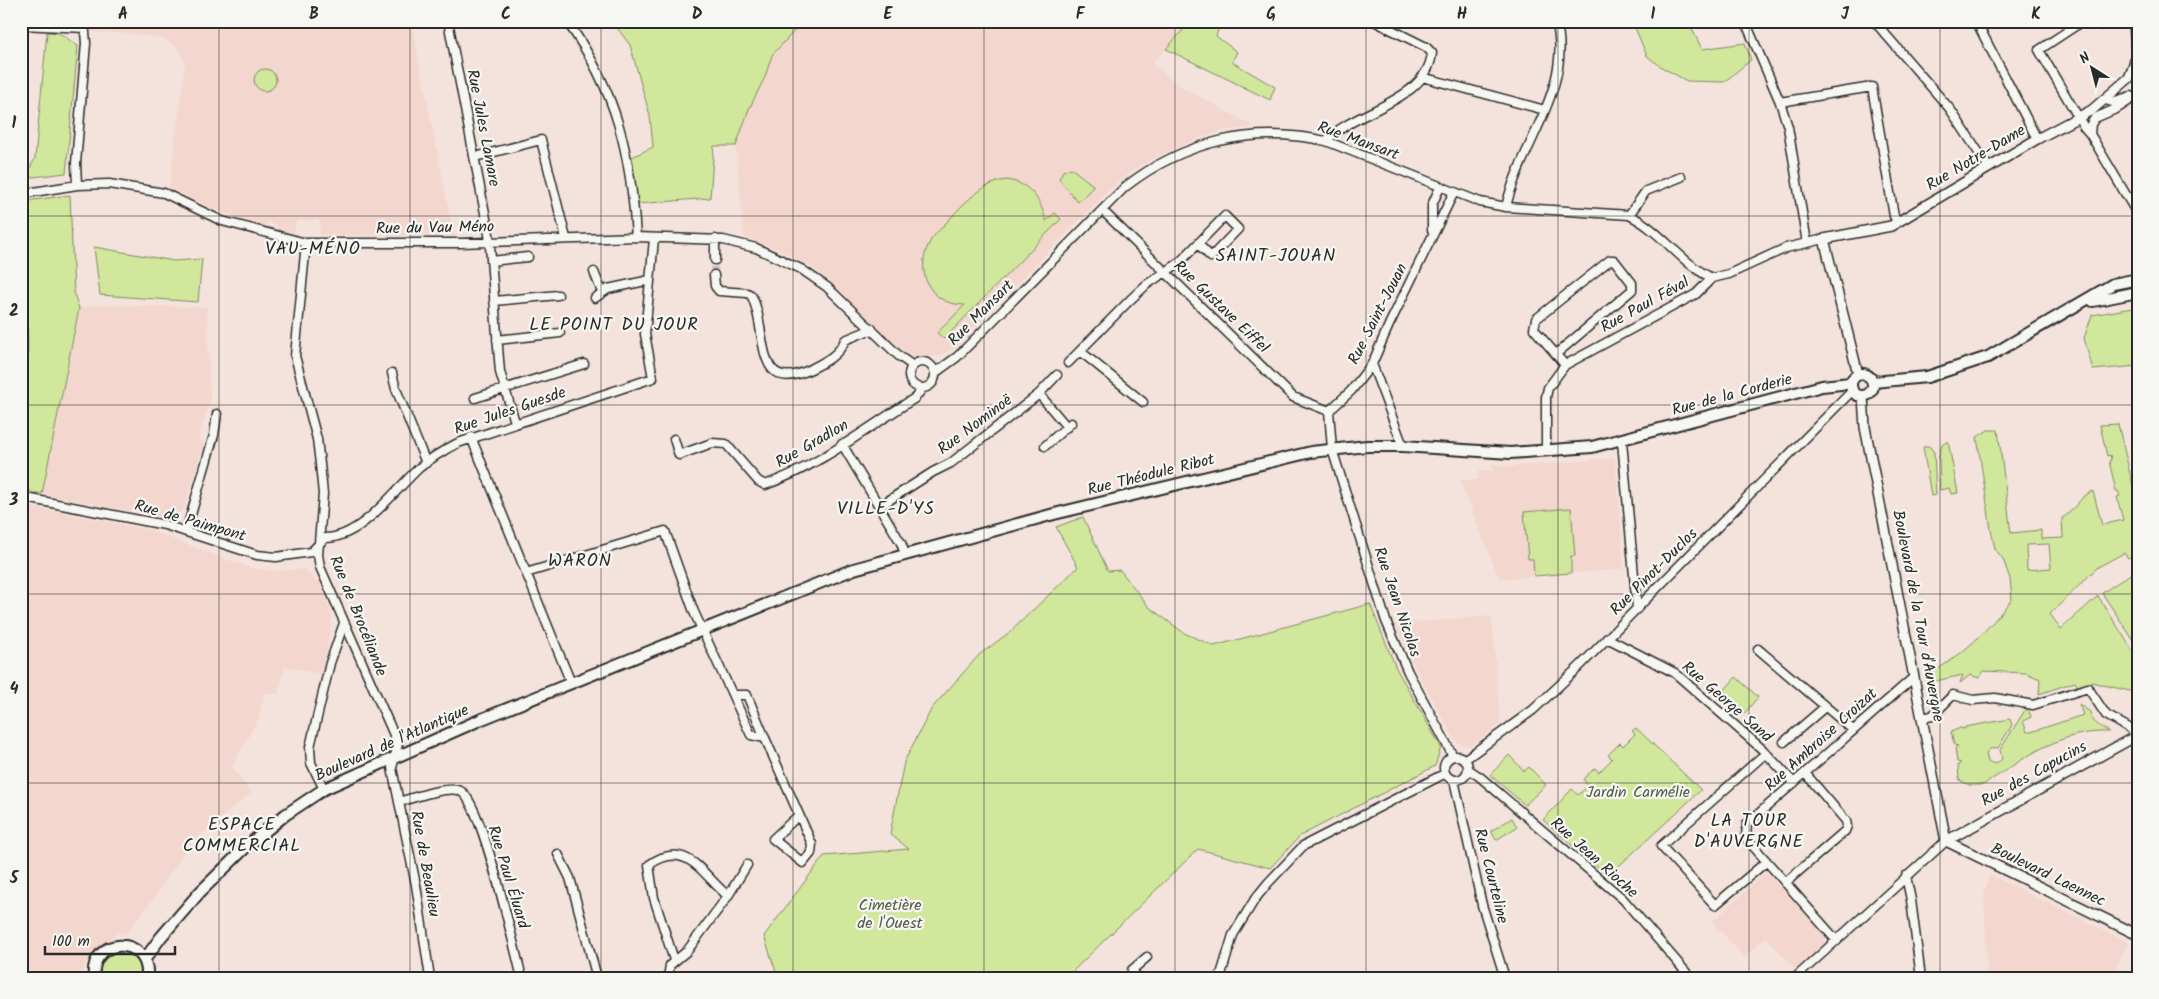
<svg xmlns="http://www.w3.org/2000/svg" width="2159" height="999" font-family="Kalam,sans-serif">
	<rect width="100%" height="100%" fill="#f4e3dc"/>
	<filter id="ink" filterUnits="userSpaceOnUse"><feTurbulence type="fractalNoise" baseFrequency=".02" numOctaves="2"/><feDisplacementMap in="SourceGraphic" scale="10" xChannelSelector="R" yChannelSelector="G"/><feConvolveMatrix kernelMatrix="1 2 1 2 8 2 1 2 1" color-interpolation-filters="sRGB"/></filter>
	<g filter="url(#ink)">
		<path fill="#f3d6cd" d="M92,21h319l43,214h-134l-1,-15 -23,1 -2,13 -16,-4 -1,-4 -10,-4 -2,4 -31,-9 -44,-19 -21,-11 16,-123 -2,-7 -4,-8 -14,-10 -31,-5 -43,-2 -2,-6h3z
			M812,21h379l-39,43 30,23 73,40 -34,4 -27,9 -54,25 -23,18 -50,49 -111,115 -18,9 -21,1 -19,-9 -72,-70 -15,-11 -28,-16 -39,-14 -8,-91 13,-37 16,-32 7,-22 26,-28z
			M26,201l2,157 -7,46v-202z
			M89,305l118,2 3,94 -12,39 6,2 -20,68 -15,8 -127,-24 37,-186h8z
			M1615,458l9,111 -125,10 -39,-99h18l1,-10 14,1 -1,-8 14,4z
			M22,505l127,25 101,38 26,3 29,-2 10,12h5l12,35 -9,59 -38,-9 -7,28h-14l-5,24 -27,48 19,27 -62,52 -35,53 -29,37 -6,-3 -30,25 -7,16 -14,5h-47z
			M1492,616l8,108 -30,22 -13,-3 -42,-75 -19,-44z
			M1766,872l59,64v6l-30,27 -29,-32 -22,20 -32,-35z
			M1990,875l138,67 -18,36h-123l-3,-86z"/>
		<path fill="#d1e79c" stroke="#7e8964" fill-rule="evenodd" d="M612,21h200l-14,6 -26,28 -7,22 -16,32 -13,37h-22l-4,52 -73,6 -5,-47 21,-10 -3,-31 -20,-71z
			M1191,21h25l4,3 -4,12 21,16 -5,10 43,25 -5,13 -104,-51z
			M1629,21h105l3,4 -46,2 11,22 43,-6 6,17 -27,22 -37,-1 -24,-13 -16,-12 -14,-33z
			M47,32l12,1 19,13 -12,127 -41,5 10,-20z
			M254 80a11 11 0 1 1 22 0a11 11 0 1 1-22 0Z
			M1071,168l23,18 -16,16 -19,-23 4,-8z
			M1006,180c24,3 34,18 40,41l9,-8 6,6 -117,120 -7,-6 28,-28c-38,0 -52,-37 -33,-67 21,-21 43,-54 74,-58z
			M70,195l4,99 5,14 -37,186 -21,-4v-86l7,-46 -2,-157z
			M94,247l80,14 28,-2 -4,43 -98,-7z
			M2138,307v59l-45,4 -9,-32 8,-23z
			M2118,424l20,83v39h-2l2,8 -10,4 -4,-5 -26,14 -48,47 11,15 37,-33 40,63v34l-47,-11 -13,5 -3,-5 -36,12 1,-15 -14,-6 -42,-2 -5,7 -9,-3 -10,8 3,-8 -37,8 1,-8c35,-18 61,-45 85,-76l-2,-20 -7,-20 -8,-10 -4,-19 -14,-93 11,-7h10l13,103 30,-3v9l22,-1 -1,-20c13,-7 15,-20 31,-27l9,34 21,-5 -6,-23 3,-1 -2,-5h-2l-7,-30 2,-1 -1,-5 -3,1 -7,-31zM2049,544l2,24 -24,2 -1,-25z
			M1948,441l10,52 -7,1 -2,-6 -9,2 -1,-34 3,-11z
			M1929,446l5,6 2,43 -5,1 -8,-49z
			M1571,508l4,48h-4v17l-37,3 -1,-17h-5l-4,-47z
			M1083,517l25,54 12,-1 29,37 35,26 30,13 156,-42 26,64 45,79 -6,19 -135,70 -30,32 -72,-19 -125,122 9,7h-304l-14,-42 60,-80 85,-7 -19,-15 14,-72 28,-54 47,-53 31,-23 68,-65 -22,-40z
			M2138,569v78l-36,-54z
			M1736,677l22,20 -15,18 -23,-20z
			M2079,704l11,8c1,11 11,14 19,20 -51,-2 -85,27 -126,53h-14l-10,-5 -1,-15 3,-2 -4,-1 -2,-14 3,-2 -4,-1 -3,-13 9,-4 5,1v-2l45,-8 2,6 -14,23 -8,1 -4,4 2,9 8,2 6,-5 -2,-9 25,-40 3,-1 3,8 -8,4 4,11h4l52,-17z
			M1636,728l65,62 -93,86 -65,-56 29,-31 6,6 10,-9 -5,-7 12,-11 4,4 13,-13 -4,-4 12,-12 3,3 12,-12 -3,-3z
			M1509,755l15,16 5,-4 17,18 -21,20 -35,-30z
			M1512,818l5,9 -21,13 -5,-9z
			M120,952c13,2 23,11 20,26h-40c-2,-14 6,-23 20,-26z"/>
		<g fill="none" stroke-linecap="round" stroke-linejoin="round">
			<path stroke="#ccbeb9" stroke-width="8" stroke-dasharray="8 4" stroke-linecap="butt" d="M714,275l1,-15"/>
			<g stroke="#2b2b2b" stroke-width="11">
				<path id="minor" d="M448,21l41,213 11,138 15,50
					M1745,21l35,81 8,25 19,116
					M1874,21l76,88 39,59
					M1976,21l61,118
					M2083,21l-44,29 45,77 6,7 48,81
					M2097,21l4,4
					M568,23c49,68 63,132 68,214
					M21,25l64,3
					M1422,77l123,33
					M2105,100l7,2 19,-6
					M1780,102l92,-15 22,129 3,6
					M2090,134l1,-10 4,-6 23,-10 20,-13
					M1326,141c28,-31 101,-39 106,-88l-6,-6 -52,-26
					M475,157l66,-17 25,98
					M77,185l-1,-22 10,-120 -2,-22
					M21,194l56,-9 32,-1 55,9 58,28 84,22h155l175,-6 87,3 33,8 45,21 26,18 72,69 14,10
					M1506,207c14,-62 68,-120 50,-186
					M1102,210l191,187 36,14
					M1629,215l17,-24 35,-14
					M1432,230v-25l8,-18
					M306,243l-11,113 22,83 3,25 3,30 -5,61 2,12 78,177 -6,24 24,117 14,93
					M715,260v-21
					M491,261l37,-4
					M594,272l8,20
					M714,275l1,11 4,5 28,2 4,2c18,31 0,103 60,74 14,-7 28,-14 34,-29l27,-11
					M595,298l13,-9 42,-9
					M494,301l64,-6
					M497,340l63,-7
					M1080,351l63,51
					M1556,354l76,-64v-7l-18,-23h-4l-74,59 -2,10 31,36
					M909 375a13 13 0 1 1 26 0a13 13 0 1 1-26 0Z
					M1068,363l62,-63 16,-15 33,-22 46,-47 13,13 -27,28 -13,-13
					M1372,364l31,82
					M392,373l4,16 30,74
					M935,373l22,-16 168,-170c59,-46 128,-62 201,-46l154,61 26,5 123,8c32,15 51,48 83,63
					M1039,394l28,33
					M475,398l109,-34
					M1329,411l3,38 54,172 22,51 45,84
					M1329,411l22,-20 21,-27 17,-39 65,-133
					M471,437l100,246
					M674,439l5,16 33,-12 14,1 32,37 7,4c54,-19 102,-57 150,-87l7,-9
					M1622,441l15,168
					M842,444l59,99 4,11
					M1045,446l26,-23
					M1546,451v-54l2,-9 17,-23 131,-71 16,-16 17,-4 57,-26 38,-9
					M21,497l144,28 92,30 19,2 35,-5 14,-14c36,0 69,-47 94,-70 12,-10 25,-18 39,-25l195,-65 -8,-44 9,-95
					M880,506l53,-34 18,-9 88,-69 18,-19
					M186,532l28,-97 3,-21
					M526,573l139,-42 29,81 57,123 14,3 47,106 -1,9 -8,10 -30,-24 26,-24
					M1607,638l68,35 88,77 31,33
					M1758,649l95,81
					M734,695h13l18,43
					M1922,718l10,-2 21,-21 20,5 22,-2 38,7 55,-17 18,27 25,14 4,7
					M1784,742l42,-36
					M1766,753l-105,93 54,59 51,-43
					M1444 768a12 12 0 1 1 24 0a12 12 0 1 1-24 0Z
					M1464,760l69,-50 45,-42 274,-277
					M1468,769l12,8 143,122 68,79
					M1454,780l28,125 23,73
					M324,789l-13,-26 -1,-16 20,-84 14,-40
					M399,802c14,-4 52,-18 63,-10 21,15 52,155 60,186
					M558,854l12,24 27,100
					M1906,876l5,24 10,78
					M1785,883l60,-52 2,-5 -1,-5 -41,-48
					M1837,941l-91,-103 1,-14 167,-147
					M674,960l-20,-62 -5,-33c38,-27 53,10 79,31
					M668,978l2,-13 17,-14 41,-55 19,-31
					M1138,978l-6,-8 15,-13
					M1220,978l13,-43 22,-36 13,-16 35,-37 141,-72
					M1795,978l151,-137"/>
			</g>
			<g stroke="#2b2b2b" stroke-width="12">
				<path id="tertiary" d="M1858,374l-34,-135 67,-13 146,-87 55,-29 37,-32 5,-13 2,-12 -2,-32
					M1863,397l2,30 81,414
					M1946,841l192,-106
					M1946,841l192,94"/>
			</g>
			<g stroke="#2b2b2b" stroke-width="14">
				<path id="secondary" d="M2093,301l45,-9
					M1851 385a11 11 0 1 1 22 0a11 11 0 1 1-22 0Z
					M1873,382l54,-5 61,-20 125,-73 25,-5
					M145,959l16,-22 39,-45 46,-45 39,-32 39,-26 158,-70 372,-150 200,-55 257,-62 56,-6h36l107,7 82,-6 230,-61 28,-3
					M94,978c-5,-42 57,-44 53,0"/>
			</g>
			<use href="#minor" stroke="#f6f6f2" stroke-width="8"/>
			<use href="#tertiary" stroke="#f6f6f2" stroke-width="9"/>
			<use href="#secondary" stroke="#f6f6f2" stroke-width="10"/>
		</g>
	</g>
	<path fill="none" stroke="#2b2b2b" stroke-width="1" stroke-opacity="0.55" d="M219,21v957M410,21v957M601,21v957M793,21v957M984,21v957M1175,21v957M1366,21v957M1558,21v957M1749,21v957M1940,21v957M21,216h2117M21,405h2117M21,594h2117M21,783h2117"/>
	<g text-anchor="middle" dominant-baseline="central" stroke-width="4.5" stroke-linejoin="round" paint-order="stroke">
		<g font-size="16" fill="#2b2b2b" stroke="#f6f6f2">
			<text transform="translate(483 128) rotate(79)">Rue Jules Lamare</text>
			<text transform="translate(1358 141) rotate(20)">Rue Mansart</text>
			<text transform="translate(1976 158) rotate(-31)">Rue Notre-Dame</text>
			<text transform="translate(435 228) rotate(-1)">Rue du Vau Méno</text>
			<text transform="translate(1645 305) rotate(-29)">Rue Paul Féval</text>
			<text transform="translate(1221 307) rotate(44)">Rue Gustave Eiffel</text>
			<text transform="translate(981 313) rotate(-45)">Rue Mansart</text>
			<text transform="translate(1378 314) rotate(-63)">Rue Saint-Jouan</text>
			<text transform="translate(1732 395) rotate(-15)">Rue de la Corderie</text>
			<text transform="translate(510 411) rotate(-19)">Rue Jules Guesde</text>
			<text transform="translate(975 425) rotate(-37)">Rue Nominoë</text>
			<text transform="translate(812 444) rotate(-30)">Rue Gradlon</text>
			<text transform="translate(1151 475) rotate(-14)">Rue Théodule Ribot</text>
			<text transform="translate(190 521) rotate(16)">Rue de Paimpont</text>
			<text transform="translate(1654 572) rotate(-45)">Rue Pinot-Duclos</text>
			<text transform="translate(1397 602) rotate(71)">Rue Jean Nicolas</text>
			<text transform="translate(358 616) rotate(68)">Rue de Brocéliande</text>
			<text transform="translate(1918 616) rotate(79)">Boulevard de la Tour d'Auvergne</text>
			<text transform="translate(1727 702) rotate(41)">Rue George Sand</text>
			<text transform="translate(1821 740) rotate(-42)">Rue Ambroise Croizat</text>
			<text transform="translate(392 743) rotate(-24)">Boulevard de l'Atlantique</text>
			<text transform="translate(2034 774) rotate(-29)">Rue des Capucins</text>
			<text transform="translate(1594 858) rotate(42)">Rue Jean Rioche</text>
			<text transform="translate(425 864) rotate(80)">Rue de Beaulieu</text>
			<text transform="translate(2048 875) rotate(26)">Boulevard Laennec</text>
			<text transform="translate(1491 876) rotate(76)">Rue Courteline</text>
			<text transform="translate(508 877) rotate(73)">Rue Paul Éluard</text>
		</g>
		<g font-size="16" fill="#545a47" stroke="#f6f6f2">
			<text x="1638" y="792">Jardin Carmélie</text>
			<text x="890" y="905">Cimetière<tspan x="890" dy="18">de l'Ouest</tspan></text>
		</g>
		<g font-size="18" letter-spacing="1" fill="#2b2b2b" stroke="#f6f6f2">
			<text x="313" y="249">VAU-MÉNO</text>
			<text x="1276" y="256">SAINT-JOUAN</text>
			<text x="614" y="325">LE POINT DU JOUR</text>
			<text x="886" y="509">VILLE-D'YS</text>
			<text x="580" y="561">WARON</text>
			<text x="1749" y="821">LA TOUR<tspan x="1749" dy="21">D'AUVERGNE</tspan></text>
			<text x="242" y="825">ESPACE<tspan x="242" dy="21">COMMERCIAL</tspan></text>
		</g>
	</g>
	<rect width="2159" height="999" fill="none" stroke="#f6f6f2" stroke-width="55"/>
	<g transform="translate(2092 68) rotate(324)" stroke="#f6f6f2" stroke-width="4" paint-order="stroke">
	<path d="M0-4L9 19L0 12L-9 19Z" fill="#2b2b2b"/>
	<text y="-8" font-size="14" font-weight="bold" text-anchor="middle" fill="#2b2b2b">N</text>
	</g>
	<path d="M45 946v8h130v-8" fill="none" stroke="#2b2b2b" stroke-width="2.5"/>
	<text x="52" y="946" font-size="15" fill="#2b2b2b" stroke="#f6f6f2" stroke-width="4" paint-order="stroke">100 m</text>
	<rect x="28" y="28" width="2104" height="944" fill="none" stroke="#2b2b2b" stroke-width="2"/>
	<g font-size="16" text-anchor="middle" font-weight="bold" fill="#2b2b2b">
		<text x="123" y="19">A</text>
		<text x="314" y="19">B</text>
		<text x="506" y="19">C</text>
		<text x="697" y="19">D</text>
		<text x="888" y="19">E</text>
		<text x="1080" y="19">F</text>
		<text x="1271" y="19">G</text>
		<text x="1462" y="19">H</text>
		<text x="1653" y="19">I</text>
		<text x="1845" y="19">J</text>
		<text x="2036" y="19">K</text>
		<text x="14" y="128">1</text>
		<text x="14" y="316">2</text>
		<text x="14" y="505">3</text>
		<text x="14" y="694">4</text>
		<text x="14" y="883">5</text>
	</g>
</svg>
